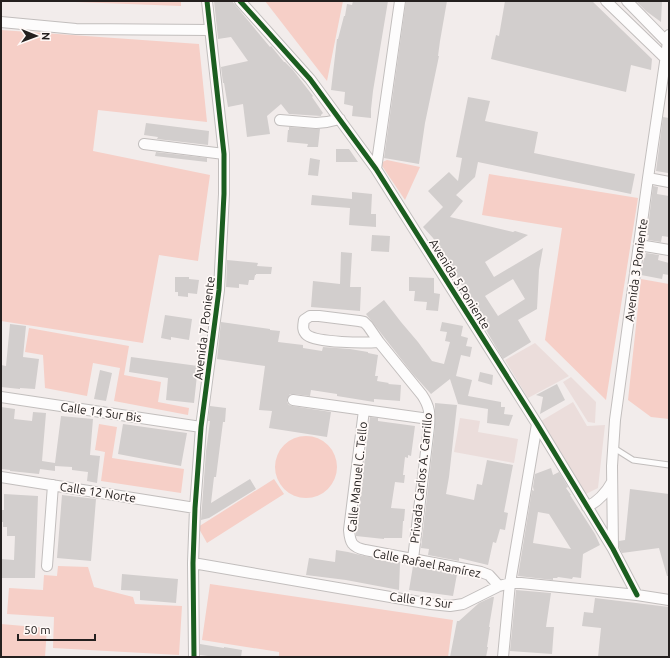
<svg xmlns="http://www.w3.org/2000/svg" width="670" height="658" font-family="Ubuntu,sans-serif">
	<rect width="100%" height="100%" fill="#f2eceb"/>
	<path fill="#ebdddb" d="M535,343l34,33 -41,22 -23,-38z
		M571,377l25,25 -1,21 -7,-1 -25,-40z
		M573,402l14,24 18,-1 -7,63 -12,6 -45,-73z
		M460,418l20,3 -2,11 40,7 -4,24 -60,-11z"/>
	<path fill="#f6cfc7" d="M49,1h132v5z
		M265,1h78l-16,80z
		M1,30l198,14 8,78 -109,-12 -5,41 117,24 -12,86 -39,-6 -16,88 -142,-22z
		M387,160l33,7 -15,33 -25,-37z
		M489,174l149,24 -32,202 -61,-60 17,-112 -80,-13z
		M641,279l28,5v135l-18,-2 -23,-17z
		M29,328l100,18 -5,29 37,7 -3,20 31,6 -1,7 -74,-14 6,-33 -27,-5 -6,33 -42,-8 -2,-33 -18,-3z
		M99,424l18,3 -5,31 72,11 -3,24 -80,-12 4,-29 -10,-2z
		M275 467a31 31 0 1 1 62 0a31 31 0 1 1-62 0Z
		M274,479l10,15 -77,49 -9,-16z
		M58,566l30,1 6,20 39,10 2,7 47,2 -3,49 -126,-7 1,-31 -47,-3 2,-26 34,2 1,-15 13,1z
		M210,584l243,36 -5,37h-169v-5l-77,-12z
		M1,624l46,4 -2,29h-44z"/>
	<path fill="#d2cecd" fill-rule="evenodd" d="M214,1h18l38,46 1,-1 13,16h1l8,8 20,26 -1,1 11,16 -2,2v1l-32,-2 -8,-10 -14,12 3,18 -23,3 -4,-33 -15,3 -4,-24h-1l-2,-16 27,-6 -17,-24 -13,2z
		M353,1h35l-15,90 -2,18v9l-19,-2 1,-10 -9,-2 1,-12 -14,-2 6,-51h1l6,-23h1l2,-12 5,1z
		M406,1h41l-7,40 -2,15h1l-14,67 -6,41 -35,-6z
		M505,1h87l60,58 -1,11 -20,-5 -5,27 -135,-33 5,-24 3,1z
		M636,1h26l-1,21 -15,-11z
		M468,97l22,4 -5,20 53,11 -4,21 101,21 -4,20 -153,-32 -3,15 -19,18 7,6 -13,16 63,15 2,-1 13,4 -43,27 9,15 49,-29 -4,22 -2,39 -19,11 13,22 -28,17 -24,-41 2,-2 -15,-24 -15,-25 -2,1 -16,-30 -10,-11 20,-20 -15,-16 21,-19 9,9 4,-23 -6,-1zM513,279l12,20 -27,17 -13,-20z
		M663,117l6,1 -1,55 -12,-2z
		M146,123l63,8 -1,14 -51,-6 1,-2 -14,-2z
		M289,127l31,2 -2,18h-11l1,-3 -21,-2 1,-12h1z
		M336,149h13l9,13h-22z
		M156,152l51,6v4l-52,-6z
		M310,158l10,2 -2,16 -10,-1z
		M653,186l5,1 -1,7 12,2v41l-7,-1 -1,6 -13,-2 1,-5h-2z
		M352,192l20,2 -1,20h5v13l-27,-2 1,-17 -39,-3 1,-10 40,4z
		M372,235l18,1 -1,16 -18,-1z
		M341,252l11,1 -2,34h11l-1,24 -49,-4 2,-26 27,3z
		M646,253l13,2 -1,5 11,3v12l-6,-1 -1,5 -21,-4 3,-17h1z
		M227,260l31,3 -1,3 15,1 -1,7h-15v1h-1l-1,5h-5l-1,5 -9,-1v4l-13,-1z
		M175,277h14v2l10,1 -2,14 -9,-1v4l-10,-1v-4h-3z
		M409,277l25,1v15l6,1 -2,17 -12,-1 1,-8 -13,-1 1,-10h-6z
		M384,300l17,22 17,20 14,19 12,3 6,-22 -5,-1 2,-9 -7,-1 2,-9 21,4 -2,10 7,2 -2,8 6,1 -2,10 -9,-2 -5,21 16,4 -4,16 33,6v5h4l-1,7 9,1 -4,11 -22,-3 1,-14 -30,-5 -8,-25 -19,15 -19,-21 -46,-59z
		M165,315l27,4 -3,21 -18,-3v3l-10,-2z
		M221,322l49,7v1l10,1 -2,11 25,3v3l19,3 1,-4 27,2 18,3v1l10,2 -3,21h3l-1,5 12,2 -1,1 13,1 -1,16 -26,-2v3l-37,-6v-2l-26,-4 -1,6 -16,-2h-4l-3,5v3l2,3 3,1 39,6 -4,25 -58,-9 3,-17 -13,-1 6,-44 -48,-7z
		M10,324l16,2 -3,31 16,2 -4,30 -15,-1v1l-19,-2v-22l5,1z
		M131,357l67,9 -4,37 -28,-3 2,-22 -39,-6z
		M100,370l12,3 -6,28 -12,-2z
		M480,372l13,3 -1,10 -14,-4z
		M557,384l8,16 -25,14 3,-17 -7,-2z
		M435,403l22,2 -8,72 -3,17 28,6 3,-16 5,1 5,-25 26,5 -9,47 4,1 -3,17 -5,-1 -4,14 -3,-1 -5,23 -29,-7v3l-31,-6 1,-6 -8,-1 14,-120z
		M210,406l16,2 -1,14h-2l-7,55h-2l-3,26 39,-24 6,10 -47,29 -8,2 5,-69 4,-30h-2z
		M1,407l14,2 -1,10 18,2 1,-9 13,1 -4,48 13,2 6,-47 32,3 -3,36 10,1 -3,27 -10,-2 1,-9 -16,-2v-3l-17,-1v5l-15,-2 -1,5 -29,-3v-1l-9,-1z
		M370,417l8,1v3l37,5 -4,30 -3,-1v3l-3,-1 -2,18h2l-1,8 -9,-1 -4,26 14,1 -1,12h-1l-1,17h-18v1l-28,-3v-6z
		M123,424l64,9 -6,33 -63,-12z
		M551,468l2,7 6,-3 9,15 -2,1 5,7h-1l25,39 5,11 -17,9 -2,24 -8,-1 -1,2 -14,-2 -1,1h-4v2l-35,-4 14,-86 2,1 -1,-4 2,-13zM538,512l11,2 22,35 -38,-6z
		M630,489l39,5v82h-2l-8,-28 -37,5 -3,-6v-6l6,-1z
		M4,494l34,2 -3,82h-34v-19l13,1 1,-24h-8v-9h-4v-5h-2v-12h3z
		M62,495l34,4 -5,62 -34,-3z
		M336,550l12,2 16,4 36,7 -1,27 -53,-10 -40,-5 3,-17 26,4z
		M413,566l44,8 -4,22 -44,-6z
		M122,574l56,5 -2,24 -36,-3v-9l-19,-1z
		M516,590l35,3 -5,34h8l-2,27 -42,-3z
		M492,597h2l-5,30h1l-3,20h1l-2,10h-36l7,-36h2l20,-18z
		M595,598l74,9v50h-71l3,-29 -19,-2 2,-14 9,1z
		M200,644l24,4v-1l18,3 -1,7h-25l-16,-2z"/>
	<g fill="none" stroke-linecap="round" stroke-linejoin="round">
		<g stroke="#c2bebd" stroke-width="7">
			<path id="lane" d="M614,448l19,12 36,5"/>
		</g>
		<g stroke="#c2bebd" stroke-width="12">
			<path id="street" d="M240,1l70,78 66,90 161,255 76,125 24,46
				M606,1l59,57 4,1
				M627,1l42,43
				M1,22l75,7 134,1
				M280,120l36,3 11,-1 13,-3
				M144,144l80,10
				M376,169l24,-168
				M648,178l21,4
				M639,245l30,5
				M379,342c-14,1 -62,1 -72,-7 -5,-4 -4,-9 -3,-15l6,-4h9l40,5 5,1 4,4 11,16 43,53c8,12 8,19 7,32l-16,132
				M1,397l200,30
				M293,400l136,19
				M364,410l-15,120c1,13 3,17 16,20l116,22 8,3 10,11
				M1,477l194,31
				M587,507c12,-6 19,-14 25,-25
				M613,549l-1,-83 3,-46 33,-242 21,-143
				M193,563l238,41 19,2 13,-2 36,-18 11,-3h11l116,12 32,5
				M47,566l6,-81
				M194,657l-1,-94 2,-55 6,-81 18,-137 5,-96v-40l-17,-153
				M503,657l7,-74 27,-159"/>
		</g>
		<use href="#lane" stroke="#fdfcfc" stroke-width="5"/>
		<use href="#street" stroke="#fdfcfc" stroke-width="10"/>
		<g stroke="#fff9f7" stroke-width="8">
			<path id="cycleway" d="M240,1l70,78 66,90 161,255 76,125 24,46
				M194,657l-1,-94 2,-55 6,-81 18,-137 5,-96v-40l-17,-153"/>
		</g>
		<use href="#cycleway" stroke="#1b5e20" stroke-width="5"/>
	</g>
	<g text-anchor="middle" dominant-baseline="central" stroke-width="3.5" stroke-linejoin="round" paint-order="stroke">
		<g font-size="12" fill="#24201f" stroke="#fff9f7">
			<text transform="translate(636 270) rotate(-82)">Avenida 3 Poniente</text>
			<text transform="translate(460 284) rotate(58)">Avenida 5 Poniente</text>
			<text transform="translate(204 328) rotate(-83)">Avenida 7 Poniente</text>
			<text transform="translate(101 412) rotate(8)">Calle 14 Sur Bis</text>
			<text transform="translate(357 477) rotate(-84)">Calle Manuel C. Tello</text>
			<text transform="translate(421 478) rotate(-84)">Privada Carlos A. Carrillo</text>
			<text transform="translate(98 492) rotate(9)">Calle 12 Norte</text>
			<text transform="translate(427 563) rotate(11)">Calle Rafael Ramírez</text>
			<text transform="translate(421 600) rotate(7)">Calle 12 Sur</text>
		</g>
	</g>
	<rect width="670" height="658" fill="none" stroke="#24201f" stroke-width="4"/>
	<g transform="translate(36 36) rotate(91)" stroke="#fff9f7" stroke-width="3" paint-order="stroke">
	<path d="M0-3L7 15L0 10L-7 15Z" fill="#24201f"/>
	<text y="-6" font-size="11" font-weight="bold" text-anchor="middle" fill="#24201f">N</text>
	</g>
	<path d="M18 634v6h77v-6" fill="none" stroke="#24201f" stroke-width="2"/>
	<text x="24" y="634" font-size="12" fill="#24201f" stroke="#fff9f7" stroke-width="3" paint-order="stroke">50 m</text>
</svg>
